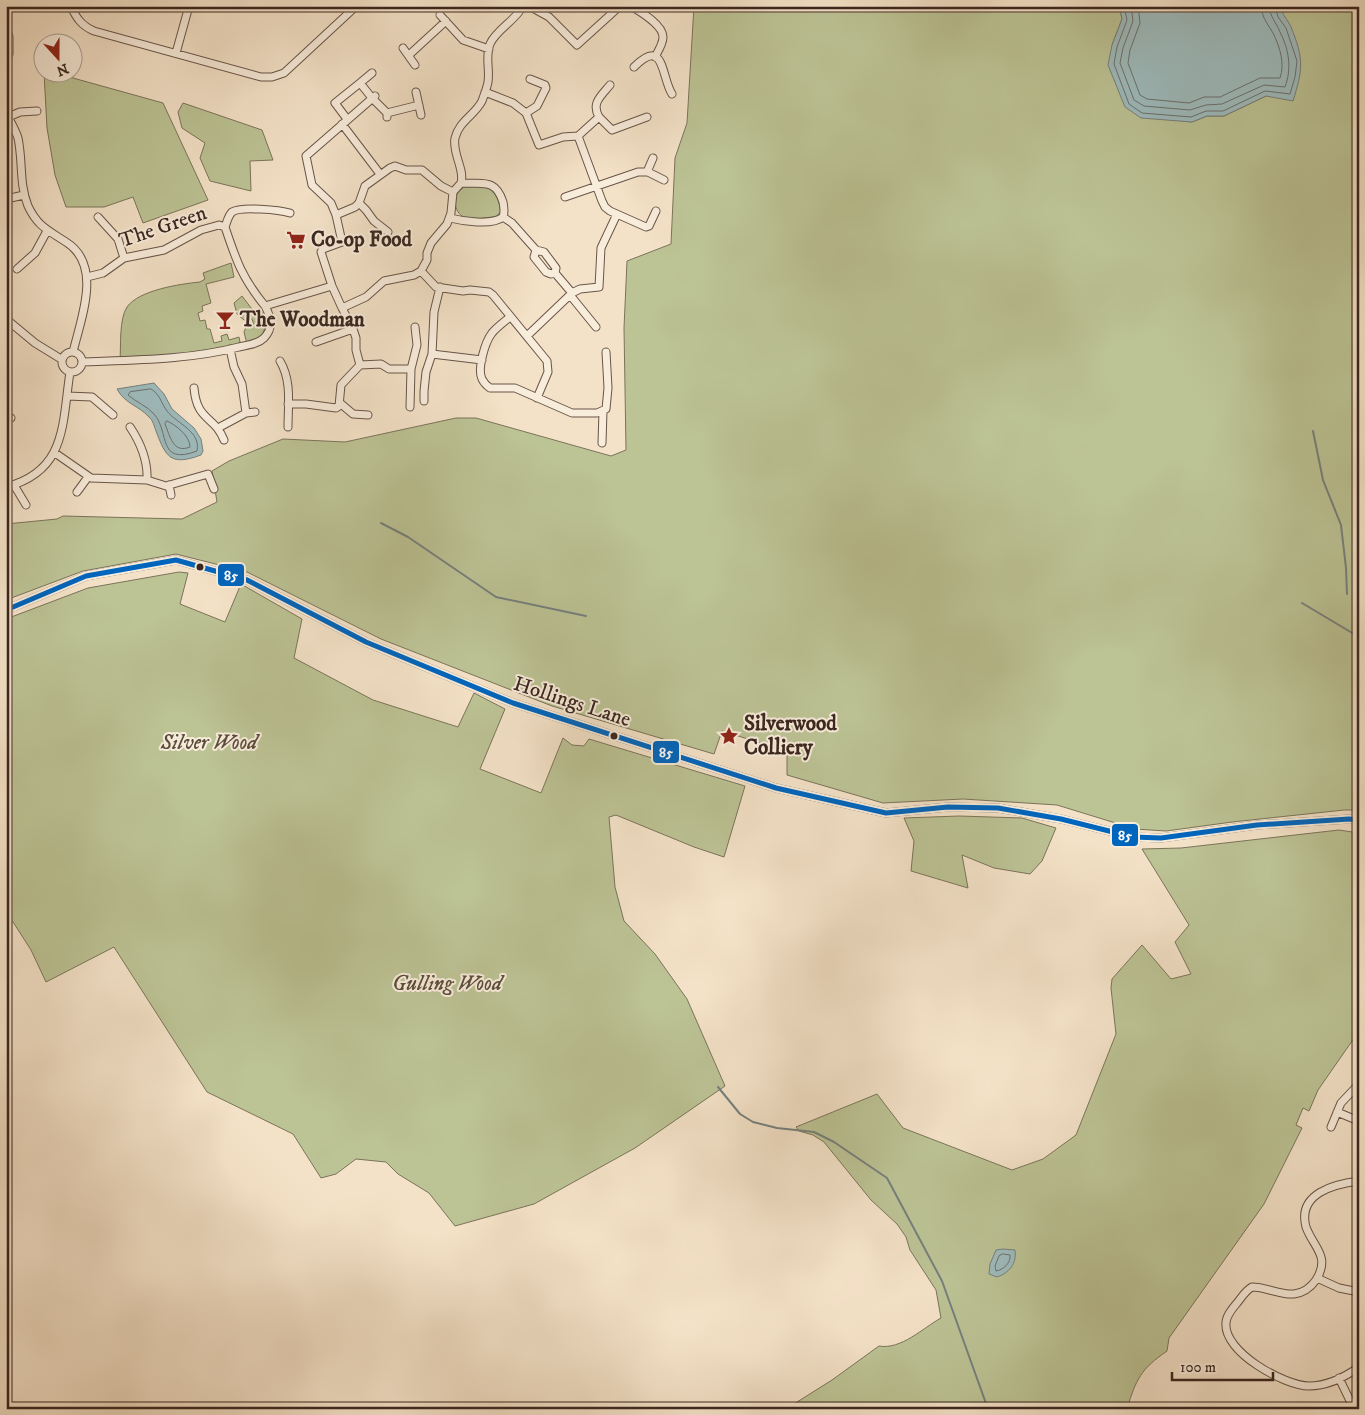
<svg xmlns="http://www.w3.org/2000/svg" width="1365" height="1415" font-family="'IM FELL DW Pica',serif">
	<rect width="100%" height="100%" fill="#f4e2c8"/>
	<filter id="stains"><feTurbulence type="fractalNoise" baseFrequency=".004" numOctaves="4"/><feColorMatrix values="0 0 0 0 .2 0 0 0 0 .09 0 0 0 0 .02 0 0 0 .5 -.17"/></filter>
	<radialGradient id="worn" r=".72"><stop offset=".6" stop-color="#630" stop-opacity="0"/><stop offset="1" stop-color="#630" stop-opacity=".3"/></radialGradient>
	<path fill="#bcc395" stroke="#7b745a" d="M694,6h425l3,13 -10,26 56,74 24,3 15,-6h17l42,-20 24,-70 -8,-11 -2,-9h79v804h-15l-112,12 -66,9 -31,-2 -78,-24 -94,-6 -80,4 -96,-28v-24l-65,-20 -8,23 -162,-48 -171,-67 -134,-67 -71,-18 -93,17 -77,29v-76l51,-5 6,-3 119,3 35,-17 -5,-31 17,-10 54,-22 62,3 111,-24h20l135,38 15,-6 -2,-122 3,-67 44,-17 4,-86 12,-35z
		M44,73h11l108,30 45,97 -65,23 -10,-26 -29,10h-38l-11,-32 -8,-47z
		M183,103l79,27 11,30 -23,1 1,30 -41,-10 -10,-23 5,-15 -23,-15 -4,-16z
		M484,186c13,3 14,14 17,25l-5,6c-8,0 -18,2 -24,2 -16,-1 -20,-15 -14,-27l6,-5z
		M231,263l3,14 -28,7 5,19 -9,3 1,5 -5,2 2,8 5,-1 2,9h3l4,14 8,-2 -1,-5 6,-2 2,6 10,-3 2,10 -121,14c1,-15 -1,-42 7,-54 12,-17 53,-23 73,-25l5,-3 -2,-6z
		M242,296l13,17 6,-2c7,11 4,20 -2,31l-12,2 -3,-12 2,-5 8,-2 -2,-6 -8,1 -7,-6 -3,-11z
		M179,572l9,1 -8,31 45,18 16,-38 61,35 -8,39 79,42 85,27 16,-34 31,16 -25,60 61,24 22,-55 9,7 12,1 5,-7 156,47 -21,71 -30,-10 -78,-32 -7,2 6,70 9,34 31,33 32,45 38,87 -90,62 -101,56 -79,22 -26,-33 -31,-19 -12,-12 -30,-3 -20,15 -15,4 -28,-44 -86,-42 -93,-145 -68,35 -15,-32 -25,-39v-292l82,-31z
		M959,816l63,2 34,10 -14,33 -12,13 -36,-6 -32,-13 6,33 -57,-17 3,-30 -10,-23z
		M1339,830l20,3v198l-41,59 -9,21 -6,-3 -7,17 6,3 -38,76 -95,134 -2,13c-26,18 -31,28 -40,58h-341l46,-29 47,-34c22,4 44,-18 62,-28l-5,-28 -26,-40 -4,-13 -9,-13 -26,-24 -47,-58 -11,-7 -14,-4 -3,-4 81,-33 26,34 109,42 31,-11 33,-24 40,-101 -5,-46 1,-9 30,-34 29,34 20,-5 -16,-32 14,-17 -47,-76 39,-1z"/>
	<path fill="#9ebcbe" stroke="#76807e" d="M1119,6h161c2,9 8,14 11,21 13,32 12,42 2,74l-27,-5 -42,20h-17l-15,6 -51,-4 -16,-11 -17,-42 4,-20 10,-26z
		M154,383l10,11 8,15 22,19 7,11 2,12 -2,4c-30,11 -35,3 -45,-24 -2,-5 -3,-11 -7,-14 -11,-12 -24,-13 -32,-28z
		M1003,1249l12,1c2,14 -6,23 -18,27l-8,-3 1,-10 6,-14z"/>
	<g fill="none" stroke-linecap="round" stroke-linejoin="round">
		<path stroke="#6c716e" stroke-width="1" d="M1124,6l3,14 -10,27 -3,17 15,40 13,9 49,4 15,-6h17l42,-20 25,3 5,-17 2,-16 -11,-33 -8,-11 -3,-11
			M1131,6l2,15 -10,27 -3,15 14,37 10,6 46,4 16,-5 16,-1 42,-19 21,2c7,-19 4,-37 -5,-55 -4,-10 -10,-15 -11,-26
			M1138,6l2,17 -10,27 -2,13 12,32 7,4 42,4 15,-6h16l40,-19h20c5,-14 0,-30 -6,-43 -5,-10 -12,-16 -13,-29
			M151,389c9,5 10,14 16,22 10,13 34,20 30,40 -40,15 -27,-19 -43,-37 -7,-8 -18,-12 -26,-19l2,-3z
			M167,421c9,4 23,15 23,26 -17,7 -20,-11 -25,-23z
			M1003,1254l7,1c1,8 -7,15 -14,16l-1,-5 4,-10z"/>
		<path stroke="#76807e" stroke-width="2" d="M1313,431l10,49 18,45 5,43 1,26
			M381,523l27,14 88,60 90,19
			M1302,603l57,34
			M718,1087l22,27 13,8 24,6 37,4 20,10 53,36 55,103 46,128"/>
		<g stroke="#685549" stroke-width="9">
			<path id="minor" d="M71,6c5,12 11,20 23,25l167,46h11l12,-4 68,-63 1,-4
				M529,6l20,11 28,28 43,-39
				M631,6c10,6 32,19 32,31 0,7 -5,14 -8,20
				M440,15l23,25 26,9
				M6,25l3,12v17
				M403,48l12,17
				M176,53l13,-47
				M409,55l37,-34
				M634,67c31,-31 27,10 38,27
				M360,83l12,-10
				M416,92l5,23
				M485,92l28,11 13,10 13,32 24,-8 15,-1 24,65 3,6 5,4 36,16 3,-1 7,-15
				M387,113l32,-8
				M526,113l11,-7 9,-18 -1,-3 -15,-6
				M8,117c4,7 8,14 10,21 5,23 1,46 10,68 10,21 20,24 38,36 37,23 15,76 7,110
				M599,117l13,13 35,-13
				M6,118l14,-6 17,-1
				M347,119l-12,-16 25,-20 12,15 15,15v4
				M342,124l38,50
				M578,136l21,-19c-8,-14 2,-21 11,-32
				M647,172l6,-14
				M461,183c4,-14 -9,-29 -6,-45 4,-17 20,-23 27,-37 2,-6 5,-13 6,-19 2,-13 -3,-25 2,-38 6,-14 25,-23 33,-38
				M565,197l73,-25h10l16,8
				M6,199l18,-4
				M359,203l7,7 8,11 14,11
				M336,215l-5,-12 -19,-18 -6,-29 69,-60
				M98,217l20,22 6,19
				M503,217l9,6 24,27 8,2 12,16 -1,5 17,20
				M450,218c12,3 42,8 53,-1 2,-5 1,-9 0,-15 -8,-25 -22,-17 -42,-19l-8,9 -2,21 -4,11 -16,19 -4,10v7l-6,11 -7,4 -30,6 -18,16 -24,11 -10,-22 -11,-34 2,-3 19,-7 -6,-27 19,-8 4,-4 6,-17 25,-18 5,-2 11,4h16l19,16 12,6
				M225,227c11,33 17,51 40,79l67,-20
				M225,227c2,-5 3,-11 7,-15 9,-6 48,-2 58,1
				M536,250l-2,7 12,15 5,2 4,-1
				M17,269l18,-16 12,-22
				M421,271l15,16 27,4 7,-1 19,2 4,3 54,66 1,11 -11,26
				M87,277l16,-4 21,-15 40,-8 37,-20 18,-5 6,2
				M570,295l26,32
				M510,317c-6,5 -13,10 -18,16 -7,9 -15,36 -10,46 2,4 5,7 8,9h25l57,25h25l9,-4 2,-21 -2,-36
				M6,319l29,24 26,16
				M527,336l45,-43 8,-4 19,-2 2,-39 16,-34
				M316,342l37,-13
				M230,349l4,18 8,17 4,29
				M62 362a10 10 0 1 1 20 0a10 10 0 1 1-20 0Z
				M432,354l50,6
				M280,361c12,20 8,44 8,66
				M82,362c53,-2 106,-2 157,-15 9,-2 19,-3 25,-9 10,-10 7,-21 1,-32
				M360,365l21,-1 8,5h22l6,-24 -2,-18
				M194,388c3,34 20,27 30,52
				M67,396l25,1 21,18
				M424,401v-10l2,-19 6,-18 2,-42 6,-25
				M340,403l13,11 15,1
				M288,404h18l30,4 3,-2 2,-21 19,-20 -4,-15v-12l-3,-9 -11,-21
				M410,407l1,-38
				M6,416l5,2
				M130,427c10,15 18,34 17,53
				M218,428l28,-15 9,-1
				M602,443l1,-32
				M55,453l36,25 56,2 19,6 42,-12 6,15
				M14,485l12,20
				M169,485l2,10
				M6,487c61,-16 56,-63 64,-115
				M77,492l11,-15
				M6,610l80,-34 90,-16 71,20 119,62 147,61 263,85 110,25 62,-6 50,1 63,11 72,18 28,1 96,-13 92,-6 10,1
				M1337,1112l17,7
				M1331,1127l10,-24 18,-19
				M1359,1181c-24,3 -62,12 -53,46 7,20 25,29 10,53 -5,7 -13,13 -22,14 -14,1 -28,-7 -42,-7 -7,4 -10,10 -15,16 -5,6 -11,13 -11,20 -3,29 59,63 83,63 18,0 36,-9 50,-19
				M1317,1278l22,10 20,4
				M1339,1378l15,31"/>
		</g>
		<use href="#minor" stroke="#f8ecdb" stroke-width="7"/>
		<g stroke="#f8ecdb" stroke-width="9">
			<path id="bus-1" d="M6,610l80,-34 90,-16 71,20 119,62 147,61 263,85 110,25 62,-6 50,1 63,11 72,18 28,1 96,-13 92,-6 10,1"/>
		</g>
		<use href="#bus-1" stroke="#0065bd" stroke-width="5"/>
	</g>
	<defs>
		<g id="supermarket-bare" transform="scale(1.5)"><path d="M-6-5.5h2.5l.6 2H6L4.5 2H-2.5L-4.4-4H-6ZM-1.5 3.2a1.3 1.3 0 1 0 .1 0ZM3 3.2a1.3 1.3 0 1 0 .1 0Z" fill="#8f2418" stroke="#f8ecdb" stroke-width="2.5" paint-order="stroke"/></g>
		<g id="bar-bare" transform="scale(1.5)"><path d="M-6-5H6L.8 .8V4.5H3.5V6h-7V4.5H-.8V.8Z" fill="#8f2418" stroke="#f8ecdb" stroke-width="2.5" paint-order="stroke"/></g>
		<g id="sight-bare" transform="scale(1.5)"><path d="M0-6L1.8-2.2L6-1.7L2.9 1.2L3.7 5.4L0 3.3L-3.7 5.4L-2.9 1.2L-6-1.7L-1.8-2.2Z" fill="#8f2418" stroke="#f8ecdb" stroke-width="2.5" paint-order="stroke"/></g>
	</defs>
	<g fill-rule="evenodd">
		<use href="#supermarket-bare" x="296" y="240"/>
		<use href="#bar-bare" x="225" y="320"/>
		<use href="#sight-bare" x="729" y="736"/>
	</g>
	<g fill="#3a261f" stroke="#f8ecdb" stroke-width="2">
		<circle cx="200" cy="567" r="4.5"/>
		<circle cx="614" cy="736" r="4.5"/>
	</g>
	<g text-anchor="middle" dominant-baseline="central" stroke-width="4" stroke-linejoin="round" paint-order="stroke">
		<g font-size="21" fill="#3a261f" stroke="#f8ecdb">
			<text transform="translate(163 227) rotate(-19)">The Green</text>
			<text transform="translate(572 702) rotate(18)">Hollings Lane</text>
		</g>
		<g font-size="21" font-weight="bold" fill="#3a261f" stroke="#f8ecdb" text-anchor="start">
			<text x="311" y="240">Co-op Food</text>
			<text x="240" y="320">The Woodman</text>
			<text x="744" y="724">Silverwood<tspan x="744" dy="24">Colliery</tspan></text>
		</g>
		<g font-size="21" font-style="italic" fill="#5a4d3c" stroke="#f8ecdb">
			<text x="209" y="743">Silver Wood</text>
			<text x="447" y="984">Gulling Wood</text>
		</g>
	</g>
	<g stroke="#f8ecdb" stroke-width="2">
		<rect x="217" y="563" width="28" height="24" rx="5" fill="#0065bd"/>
		<rect x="652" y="740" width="28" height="24" rx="5" fill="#0065bd"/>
		<rect x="1111" y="823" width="28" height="24" rx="5" fill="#0065bd"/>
	</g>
	<g font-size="14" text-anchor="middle" font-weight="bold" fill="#fff">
		<text x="231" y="580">85</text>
		<text x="666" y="757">85</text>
		<text x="1125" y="840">85</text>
	</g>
	<rect width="1365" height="1415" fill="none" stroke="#f4e2c8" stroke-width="25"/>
	<rect x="8" y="8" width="1350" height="1400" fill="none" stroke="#3a261f" stroke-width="2.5"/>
	<rect x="12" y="12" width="1340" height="1390" fill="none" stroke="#3a261f"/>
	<g transform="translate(58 58) rotate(159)"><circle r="24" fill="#f8ecdb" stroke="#ac9d90"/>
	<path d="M0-4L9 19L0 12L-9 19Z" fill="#8f2418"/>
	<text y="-8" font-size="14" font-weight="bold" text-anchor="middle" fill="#3a261f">N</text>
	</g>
	<path d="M1172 1372v8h101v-8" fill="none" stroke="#3a261f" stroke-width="2.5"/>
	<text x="1180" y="1372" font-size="15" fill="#3a261f" stroke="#f8ecdb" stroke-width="4" paint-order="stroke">100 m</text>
	<rect width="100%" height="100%" filter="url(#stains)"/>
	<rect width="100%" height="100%" fill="url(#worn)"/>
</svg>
